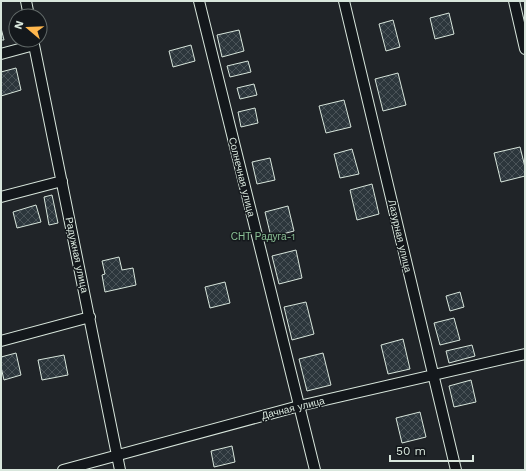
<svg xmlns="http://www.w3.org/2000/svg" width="526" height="471" font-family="'Work Sans',sans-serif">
	<defs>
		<pattern id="building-cross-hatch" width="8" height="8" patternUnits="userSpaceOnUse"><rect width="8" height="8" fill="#2c363c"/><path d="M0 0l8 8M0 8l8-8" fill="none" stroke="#4a5358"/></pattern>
	</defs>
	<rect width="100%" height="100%" fill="#14181c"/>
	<path fill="#202428" stroke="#939e99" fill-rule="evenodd" d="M1,1h524v469h-524zM16,16h24v24h-24z"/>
	<path fill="url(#building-cross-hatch)" stroke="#d8e6dc" d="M449,13l5,21 -19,5 -5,-21z
		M393,20l7,27 -14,4 -7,-27z
		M1,28l3,12h-3z
		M239,30l5,21 -22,6 -5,-22z
		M191,45l4,16 -22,6 -4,-16z
		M248,61l3,11 -21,5 -3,-11z
		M16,68l5,22 -20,6v-24z
		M398,73l8,32 -23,6 -8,-32z
		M254,84l3,11 -17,4 -3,-11z
		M344,100l7,27 -25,6 -7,-27z
		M255,108l3,15 -17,4 -3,-15z
		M520,147l5,20v9l-24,6 -7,-29z
		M352,149l7,25 -19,4 -6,-24z
		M270,158l5,22 -18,4 -5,-22z
		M372,184l7,30 -22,6 -7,-30z
		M52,195l6,28 -9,2 -5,-28z
		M36,205l5,17 -24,6 -4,-16z
		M288,206l6,25 -23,6 -6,-25z
		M296,250l6,28 -23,6 -7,-28z
		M119,257l3,13 11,-2 3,17 -31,7 -3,-17 3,-1 -3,-13z
		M225,282l5,21 -20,5 -5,-21z
		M460,292l4,15 -14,4 -4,-15z
		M306,302l8,32 -22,6 -8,-33z
		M454,318l6,22 -20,5 -6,-22z
		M403,339l7,30 -22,5 -7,-29z
		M472,345l3,11 -26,7 -3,-12z
		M16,353l5,22 -17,5 -3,-13v-10z
		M323,353l8,32 -24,6 -8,-32z
		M64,355l4,20 -26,5 -4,-20z
		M471,380l5,22 -22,5 -5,-21z
		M420,412l6,25 -24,6 -6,-25z
		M232,446l3,16 -21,5 -3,-16z"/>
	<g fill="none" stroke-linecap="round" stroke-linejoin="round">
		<g stroke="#d8e6dc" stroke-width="12">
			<path id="minor" d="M26,1l3,15
				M199,1l116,469
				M344,1l112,469
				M514,1l11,48
				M33,40l87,430
				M1,54l33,-9
				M1,197l61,-16
				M1,341l89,-24
				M63,470l236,-64 226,-52"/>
		</g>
		<use href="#minor" stroke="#14181c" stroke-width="10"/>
	</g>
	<g text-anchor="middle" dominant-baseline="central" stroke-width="3" stroke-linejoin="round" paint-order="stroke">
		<g font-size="10" fill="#d8e6dc" stroke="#14181c">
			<text transform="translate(242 177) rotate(76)">Солнечная улица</text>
			<text transform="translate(400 236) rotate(77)">Лазурная улица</text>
			<text transform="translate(77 255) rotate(78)">Радужная улица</text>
			<text transform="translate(293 408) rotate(-14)">Дачная улица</text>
		</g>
		<g font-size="10" fill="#8ac095" stroke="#14181c">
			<text x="263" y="236">СНТ Радуга-1</text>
		</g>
	</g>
	<rect width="526" height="471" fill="none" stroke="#d8e6dc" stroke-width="4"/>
	<g transform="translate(28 28) rotate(289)"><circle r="19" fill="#14181c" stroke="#626a69"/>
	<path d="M0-3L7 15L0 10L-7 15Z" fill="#ffb74d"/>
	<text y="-6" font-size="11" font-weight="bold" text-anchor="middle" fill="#d8e6dc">N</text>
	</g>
	<path d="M390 455v6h83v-6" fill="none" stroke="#d8e6dc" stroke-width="2"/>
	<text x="396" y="455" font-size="12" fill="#d8e6dc" stroke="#14181c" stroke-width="3" paint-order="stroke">50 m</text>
</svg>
